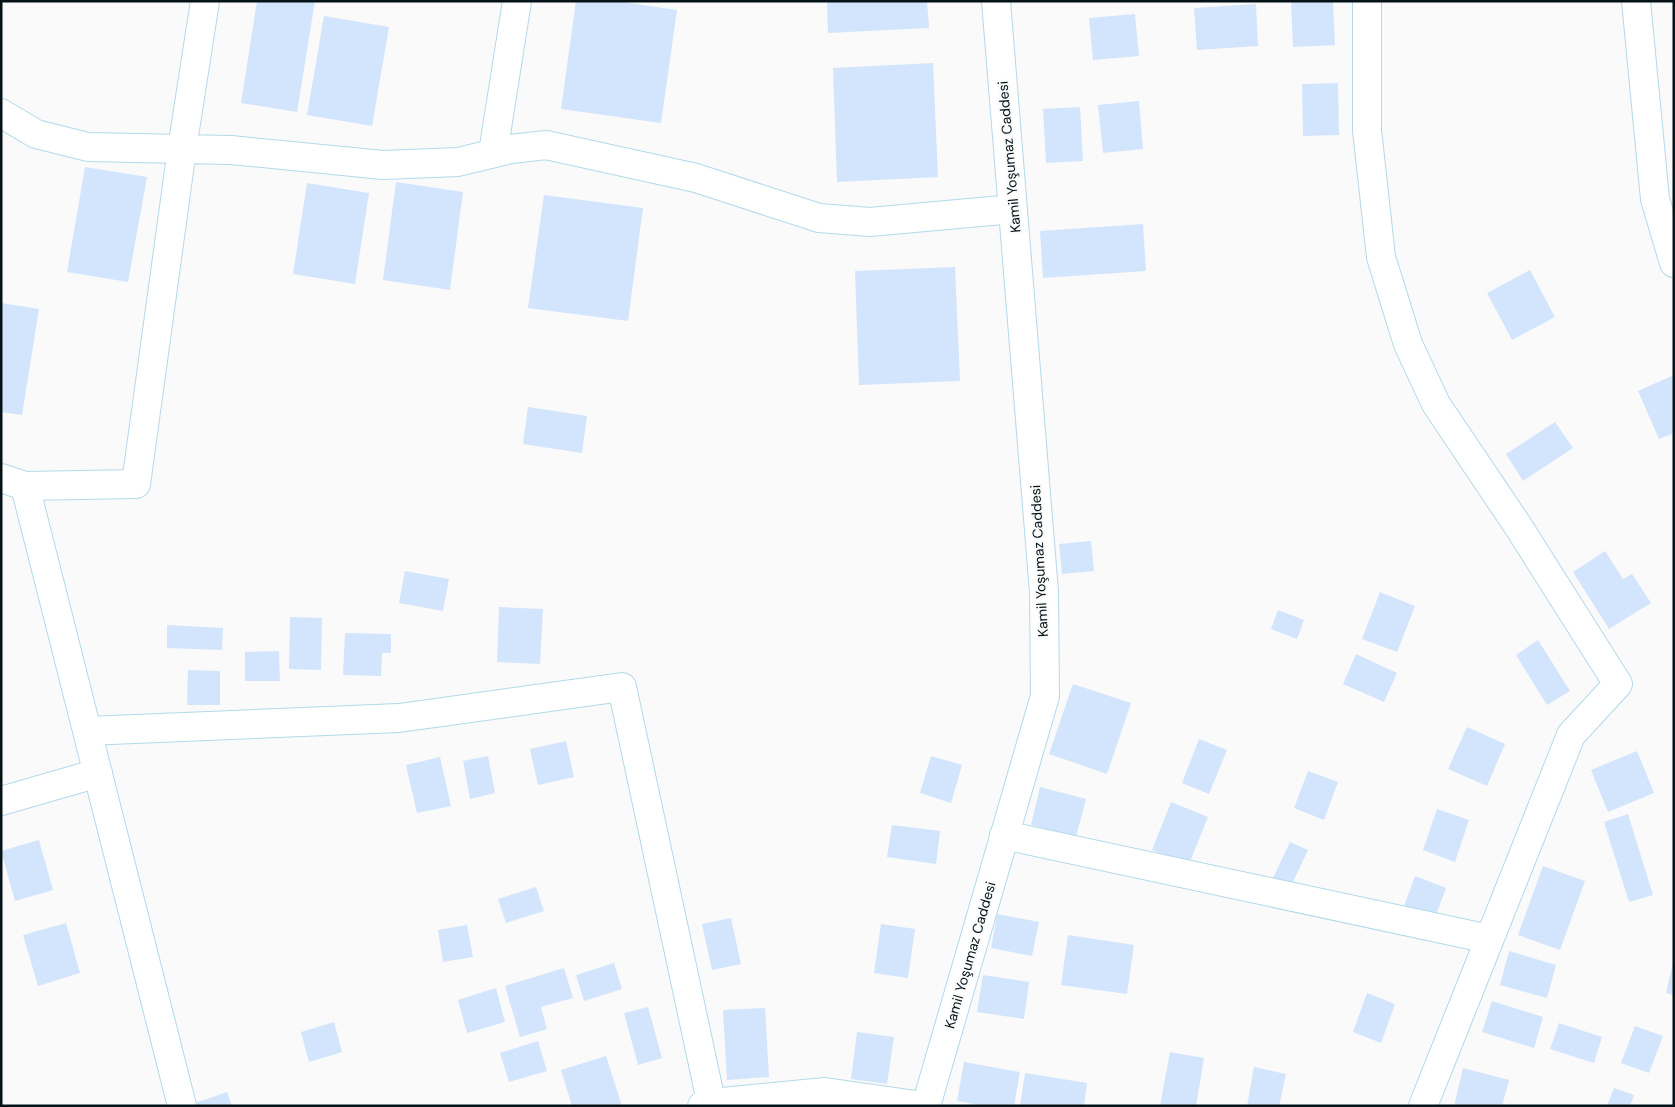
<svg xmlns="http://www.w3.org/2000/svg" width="1675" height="1107" font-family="'DM Sans',sans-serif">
	<rect width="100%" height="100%" fill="#fafafa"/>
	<path fill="#d2e5fc" d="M257,1h58l-18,111 -56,-9z
		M576,1h40l61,9 -16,113 -100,-14z
		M827,1h100l2,27 -101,5z
		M1291,1h42l2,44 -42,2z
		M1256,4l2,42 -61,4 -3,-42z
		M1135,14l4,42 -46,4 -4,-42z
		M324,16l65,11 -17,99 -65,-11z
		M933,63l5,114 -101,5 -4,-114z
		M1338,83l1,52 -36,1 -1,-52z
		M1139,101l4,48 -40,4 -5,-48z
		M1080,107l3,54 -37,2 -3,-54z
		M85,167l62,10 -19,105 -61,-10z
		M396,182l67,10 -13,98 -67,-10z
		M307,183l62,10 -14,91 -62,-10z
		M544,195l99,13 -15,113 -100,-13z
		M1143,224l3,47 -103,7 -3,-47z
		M955,267l5,114 -101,4 -4,-114z
		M1530,270l25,47 -43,23 -25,-47z
		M1,303l38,6 -17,106 -21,-3z
		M1674,375v58l-15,6 -21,-48z
		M528,407l59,9 -5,37 -59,-9z
		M1555,422l18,26 -50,33 -17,-27z
		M1091,541l3,30 -32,3 -3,-30z
		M1605,551l18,28 9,-5 19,29 -42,26 -36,-57z
		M405,571l44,8 -6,32 -44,-8z
		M1380,592l35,14 -18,46 -35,-13z
		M499,607l44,2 -3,55 -43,-2z
		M1278,610l26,10 -7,19 -26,-10z
		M290,617l32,1 -1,52 -32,-1z
		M167,625l56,3 -1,22 -55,-2z
		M345,633l46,1v19h-9l-1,23 -38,-1z
		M1538,640l32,51 -23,14 -31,-50z
		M279,651l1,30h-35v-29z
		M1356,654l41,19 -13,29 -41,-18z
		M188,670l32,1v34h-33z
		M1073,684l58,19 -24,71 -58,-20z
		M1467,727l38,17 -18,42 -39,-17z
		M1199,739l28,11 -18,44 -27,-11z
		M566,741l8,36 -36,8 -8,-36z
		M1637,751l17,42 -46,19 -17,-42z
		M488,756l7,37 -25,6 -7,-38z
		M931,756l31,9 -11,38 -31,-10z
		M440,757l11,49 -34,7 -11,-48z
		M1308,771l30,11 -14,38 -30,-12z
		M1040,787l46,12 -10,38 -45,-12z
		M1171,802l37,15 -19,47 -37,-14z
		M1437,809l32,11 -14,42 -32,-12z
		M1628,814l25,81 -24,7 -25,-80z
		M892,825l48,6 -4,33 -49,-7z
		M39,840l14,50 -38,11 -14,-50z
		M1290,842l18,8 -17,36 -18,-8z
		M1543,866l42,15 -25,69 -42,-15z
		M1415,876l31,12 -13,35 -31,-11z
		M536,887l8,24 -38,12 -8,-24z
		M997,914l42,8 -7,34 -41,-8z
		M731,918l10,46 -29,6 -10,-46z
		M66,923l14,50 -42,13 -15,-51z
		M881,924l34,5 -7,49 -34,-5z
		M467,925l6,32 -30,5 -5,-32z
		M1068,935l66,10 -7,49 -66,-9z
		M1509,951l47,14 -9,33 -47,-13z
		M614,963l8,26 -38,12 -8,-26z
		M1673,963l1,1v31l-8,-2z
		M564,968l9,30 -32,9 6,22 -27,8 -15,-51z
		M983,975l46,7 -5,37 -47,-7z
		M496,988l9,34 -38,11 -9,-33z
		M1367,993l28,11 -14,39 -28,-11z
		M1492,1001l51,16 -9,31 -52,-16z
		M648,1007l14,51 -24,7 -14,-52z
		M765,1008l4,69 -42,3 -4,-70z
		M334,1022l8,30 -33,10 -8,-30z
		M1559,1023l43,14 -8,26 -44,-14z
		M1635,1026l28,10 -14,37 -28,-10z
		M857,1032l37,5 -7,47 -36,-5z
		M538,1041l9,30 -38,11 -9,-29z
		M1170,1052l34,6 -8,48h-36z
		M606,1056l16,50h-50l-11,-36z
		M964,1062l56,10 -6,34h-30l-27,-5z
		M1254,1067l32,7 -7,32h-32z
		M1463,1068l46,12 -7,26h-48z
		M1025,1073l62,10 -3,23h-64z
		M1614,1088l20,7 -4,11h-23z
		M227,1092l5,14h-36l-1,-3z"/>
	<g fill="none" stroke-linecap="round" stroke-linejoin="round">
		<g stroke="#b2d9ea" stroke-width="30">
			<path id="minor" d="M1367,1v129l14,127 27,87 28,60 82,122 100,158 -47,51 -148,371
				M1636,1l19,198 19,64
				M1,113l35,21 52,13 143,3 152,15 75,-3 53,-13 35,-4 150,33 123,40 51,4 143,-13
				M493,153l24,-152
				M1,478l24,8 111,-2 46,-335 23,-148
				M25,486l157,620
				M87,731l312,-13 223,-31 90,419
				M1,801l97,-28
				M1004,835l485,104
				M702,1106l10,-3 113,-11 98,14
				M926,1106l119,-410 -1,-104 -48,-591"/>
		</g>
		<use href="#minor" stroke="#fff" stroke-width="28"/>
	</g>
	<g text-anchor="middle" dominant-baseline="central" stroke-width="4.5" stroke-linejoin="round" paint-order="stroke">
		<g font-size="14" fill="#051218" stroke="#fafafa">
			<text transform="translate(1009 157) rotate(-95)">Kamil Yoşumaz Caddesi</text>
			<text transform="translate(1039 561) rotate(-93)">Kamil Yoşumaz Caddesi</text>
			<text transform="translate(970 955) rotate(-74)">Kamil Yoşumaz Caddesi</text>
		</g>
	</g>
	<rect width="1675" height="1107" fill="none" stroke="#051218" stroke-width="5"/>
</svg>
